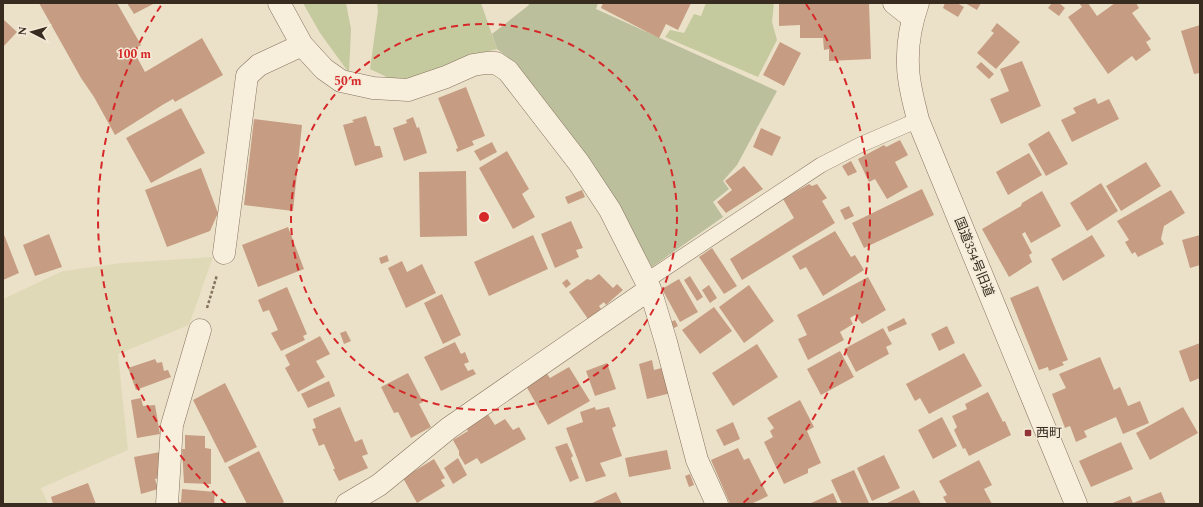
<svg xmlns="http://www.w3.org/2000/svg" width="1203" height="507" font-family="Spectral,'Noto Sans JP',serif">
	<rect width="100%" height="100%" fill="#ebe1c9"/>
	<path fill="#e0d9b7" d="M213,257l-24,68 -71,29 10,96 -87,38 7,16h-45v-205l60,-28 58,-8z"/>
	<path fill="#c5c99e" d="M303,3h43l5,26 -2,44 -29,-40z
		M377,3h104l16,46 -23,6 -61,24 -18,2 -25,-12 8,-58z
		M706,3h68l-2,19 5,18 -19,37 -93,-40 5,-7 14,3 10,-19 7,2z"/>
	<path fill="#bbbf9c" d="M528,3h70l-2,6 181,82 -40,74 -14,16 6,8 -16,13 10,15 -71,50 -41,-74 -101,-134 -13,-10 -5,-15 37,-29z"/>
	<path fill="#c69d82" d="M39,3h78l24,42 -8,5 12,22 57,-34 21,37 -48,27 -2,-3 -9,5 -49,31 -21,-38 -13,-19z
		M127,3h28l-21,11z
		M603,3h88l-13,27 -12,-6 -7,14 -58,-30z
		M779,3h90l2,56 -42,2v-12l-5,1 -1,-12h-23v-13l-21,1z
		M945,3h12l7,4 -6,10 -15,-9z
		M965,3h16l-4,7z
		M1052,3h7l6,5 -6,8 -11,-8z
		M1079,3h9l9,13 18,-13h8l1,1 1,-1h11l3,5 -7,5 19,26 -5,3 5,8 -15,11 -4,-5 -24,18 -40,-57 14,-10z
		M3,19l14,13 -14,15z
		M997,23l23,19 -24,27 -19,-16 17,-20 -3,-2z
		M1200,25v48l-6,1 -13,-43z
		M780,42l21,11 -17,33 -21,-11z
		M1022,61l19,45 -40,18 -11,-25 19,-8 -9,-22z
		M981,62l13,12 -5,5 -13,-12z
		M466,87l19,49 -13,5 2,4 -17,7 -1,-3 2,-1 -20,-50z
		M1095,98l3,6 11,-5 10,20 -47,23 -11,-22 15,-7 -3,-5z
		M181,108l24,45 -54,30 -25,-45z
		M366,116l9,30h5l3,11 -28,9 -12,-41 11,-3 -2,-2z
		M413,117l4,11 2,-1 8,26 -23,8 -11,-33 14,-5 -1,-3z
		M254,119l48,6 -9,86 -49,-6z
		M761,128l20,9 -9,19 -19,-9z
		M1049,131l19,33 -22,12 -18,-32z
		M900,140l8,15 -13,7 13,25 -21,12 -12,-20 -6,3 -11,-23 26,-14 2,2z
		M492,142l5,10 -17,9 -6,-10z
		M507,151l22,38 -7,5 13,23 -22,12 -34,-61z
		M1029,153l13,22 -34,20 -12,-23z
		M851,161l6,11 -9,4 -6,-10z
		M1146,162l15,24 -40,25 -15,-25z
		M744,166l19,23 -37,24 -9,-11 15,-12 -7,-9z
		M201,168l17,45 -8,18 -43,16 -22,-57z
		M466,171l1,65 -47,1 -1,-65z
		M1101,183l17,28 -31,20 -17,-28z
		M809,184l3,2 5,-2 10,14 -5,3 13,22 -93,57 -12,-21 64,-41 -11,-19z
		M922,189l12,26 -70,33 -12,-25z
		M582,190l3,7 -17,7 -3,-7z
		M1171,190l14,23 -21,13 -3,13 3,5 -26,13 -3,-5 -3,2 -7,-12 4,-2 -12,-19z
		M1042,191l19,35 -30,17 -6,-11 -3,2 10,19 -3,2 3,7 -23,15 -27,-48 39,-23 1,-3z
		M849,206l5,10 -9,4 -5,-10z
		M571,221l12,27 -7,2 3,7 -24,11 -14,-34z
		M288,227l16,42 -46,18 -16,-42z
		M835,231l16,26 4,-2 9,15 -41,26 -17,-29 -6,3 -8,-14z
		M3,232l16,41 -16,7z
		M49,234l13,33 -27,9 -12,-31z
		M533,235l15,34 -59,27 -15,-34z
		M1092,235l13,21 -42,25 -12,-22z
		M1200,235v30l-10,3 -8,-28z
		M712,248l25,38 -13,8 -25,-37z
		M387,255l2,6 -8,3 -2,-6z
		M402,261l5,11 15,-8 14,29 -30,15 -18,-40z
		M599,274l14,14 4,-4 6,6 -17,15 -2,-3 -5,4 2,3 -13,10 -19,-27 18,-13 4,1z
		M690,276l13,21 -6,4 -13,-21z
		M868,277l18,33 -24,14 -7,-9 -5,3 3,6 -13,8 4,8 -36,20 -10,-21 9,-4 -10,-20z
		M567,279l4,5 -5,4 -4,-5z
		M679,279l19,33 -18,10 -18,-33z
		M709,285l8,13 -7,5 -8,-13z
		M749,285l25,36 -30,22 -25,-36z
		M1038,286l30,74 -6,2 2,3 -15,6 -1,-4 -9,3 -29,-72z
		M287,287l20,47 -4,2 2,4 -24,11 -10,-18 7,-3 -9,-20 -6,2 -5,-12z
		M442,294l19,41 -18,9 -19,-41z
		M714,307l18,24 -32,23 -18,-24z
		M904,318l3,6 -18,8 -2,-5z
		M675,320l3,6 -4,2 -3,-6z
		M947,326l8,17 -16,8 -8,-17z
		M883,328l9,16 -6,3 3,7 -33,18 -12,-23z
		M346,331l5,10 -7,3 -4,-11z
		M320,336l10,18 -14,7 9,16 -27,15 -13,-24 5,-3 -5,-10z
		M455,342l6,12 4,-2 4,10 -5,2 4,7 5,-2 3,5 -35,17 -17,-34z
		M1200,343v35l-10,4 -11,-31z
		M757,344l21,33 -45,29 -21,-33z
		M840,351l14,26 -33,18 -14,-26z
		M964,353l18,33 -53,28 -9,-16 -5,3 -9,-17z
		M1100,357l14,33 6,-3 8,19 12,-5 9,22 -26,11 -7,-17 -32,14 3,6 -11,5 -6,-16 -5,2 -13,-34 14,-6 -7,-14z
		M155,359l2,4 5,-1 2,9 4,-1 3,7 -35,13 -8,-22z
		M652,360l2,10 11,-3 6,26 -24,6 -8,-35z
		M607,363l9,26 -21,7 -9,-25z
		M569,367l21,34 -42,24 -23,-41 20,-13 5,7z
		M408,373l15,29 -4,2 12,23 -20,11 -13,-26 -4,1 -13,-26z
		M329,381l6,15 -27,12 -7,-14z
		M225,383l32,64 -32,16 -32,-63z
		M988,392l15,30 2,-1 6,14 -42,21 -4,-8 -2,1 -9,-19 3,-3 -5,-11 15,-7 -2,-5z
		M141,398l2,8 12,-1 5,29 -23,4 -6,-38z
		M800,400l14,27 -7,4 14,32 -13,6v4l-24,11 -20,-42 9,-5 -3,-6 4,-3 -7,-10z
		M340,407l15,35 7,-3 6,15 -6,2 6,12 -29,13 -6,-12h2l-11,-25 -5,2 -7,-17 4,-1 -3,-9z
		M595,407l1,3 13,-3 7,19 -4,2 10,28 -22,7 6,13 -20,6 -20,-54 17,-6 -3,-10z
		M1183,407l15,26 -48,27 -14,-27z
		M487,413l8,12 10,-6 8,11 6,-3 7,12 -45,25 -4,-6 -12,7 -6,-10v-4l-6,-11 15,-9 -2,-4z
		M942,417l15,29 -24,13 -15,-29z
		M733,422l7,17 -16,7 -8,-16z
		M185,435l20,1v12l6,1v35l-27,-1 -2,-34h3z
		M1121,442l12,27 -42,18 -12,-26z
		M567,443l6,13 -2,2 8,20 -9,4 -15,-35z
		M738,448l6,12 5,-2 19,38 -17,8h-21l-19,-44z
		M667,450l4,19 -42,8 -4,-19z
		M259,451l25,51 -3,2h-34l-19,-37z
		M160,452l3,19h-5l1,7 -4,1 3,10 -17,5 -7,-37z
		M884,455l16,33 -28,13 -15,-33z
		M458,458l9,17 -14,9 -9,-16z
		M434,459l11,19 -4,2 4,6 -28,17 -14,-25z
		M979,460l13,25 -8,4 8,15h-45l-4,-7 4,-2 -8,-14z
		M854,470l15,33 -2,1h-25l-11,-24z
		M690,474l4,11 -5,2 -4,-11z
		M88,483l8,21h-43l-2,-7z
		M182,489l33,3 -1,12h-38v-2h5z
		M914,490l7,14h-36z
		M616,492l6,12h-32z
		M1161,492l5,12h-56l20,-8 3,7z
		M833,493l5,11h-29z"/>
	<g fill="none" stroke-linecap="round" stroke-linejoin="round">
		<g stroke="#86735f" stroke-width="16">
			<path id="service" d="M646,281l175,-116 39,-20 58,-25"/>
		</g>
		<g stroke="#86735f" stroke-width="23">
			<path id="minor" d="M279,3l23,42 22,24 17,12 32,7 35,2 38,-13 27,-12 13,-2h10l12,8 71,92 31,47 40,79 16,53 31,118 20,44
				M894,3l19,15
				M224,253l23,-177 12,-11 43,-20
				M167,504l5,-79 28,-95
				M347,504l32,-19 70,-57 201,-139"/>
		</g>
		<g stroke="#86735f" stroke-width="23">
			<path id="tertiary" d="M918,3c-7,20 -11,41 -10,62 0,19 6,37 10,55l158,384"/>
		</g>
		<path stroke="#86735f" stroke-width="2.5" stroke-dasharray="3 2" stroke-linecap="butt" d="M207,308l10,-33"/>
		<use href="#service" stroke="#f7eedc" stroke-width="15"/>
		<use href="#minor" stroke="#f7eedc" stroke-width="22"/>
		<use href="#tertiary" stroke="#f7eedc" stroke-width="22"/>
	</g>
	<g fill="none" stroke="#d62828" stroke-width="2" stroke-dasharray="7 5">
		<circle cx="484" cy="217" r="193"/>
		<path d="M226 504A386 386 0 0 1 162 4M806 4A386 386 0 0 1 742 504"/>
	</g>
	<rect fill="#913436" stroke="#f3ebd8" stroke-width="1.5" x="1024" y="429" width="8" height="8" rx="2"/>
	<g text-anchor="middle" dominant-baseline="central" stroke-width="3" stroke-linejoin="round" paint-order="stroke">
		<g font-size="13" fill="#382c21" stroke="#f3ebd8">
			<text transform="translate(974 257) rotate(68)">国道354号旧道</text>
		</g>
		<g font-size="13" fill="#382c21" stroke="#f3ebd8" text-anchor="start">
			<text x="1036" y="433">西町</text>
		</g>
	</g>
	<circle cx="484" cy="217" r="6" fill="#d62828" stroke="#f3ebd8" stroke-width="2"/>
	<g font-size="12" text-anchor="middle" font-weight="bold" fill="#d62828" stroke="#f3ebd8" stroke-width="3" stroke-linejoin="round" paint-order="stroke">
		<text x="134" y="58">100 m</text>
		<text x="348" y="85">50 m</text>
	</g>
	<rect width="1203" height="507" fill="none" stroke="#382c21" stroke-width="8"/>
	<g transform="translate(32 32) rotate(276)" stroke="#f3ebd8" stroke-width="3" paint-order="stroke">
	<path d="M0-3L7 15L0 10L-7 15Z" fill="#382c21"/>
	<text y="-6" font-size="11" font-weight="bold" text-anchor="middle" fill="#382c21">N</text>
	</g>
</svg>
